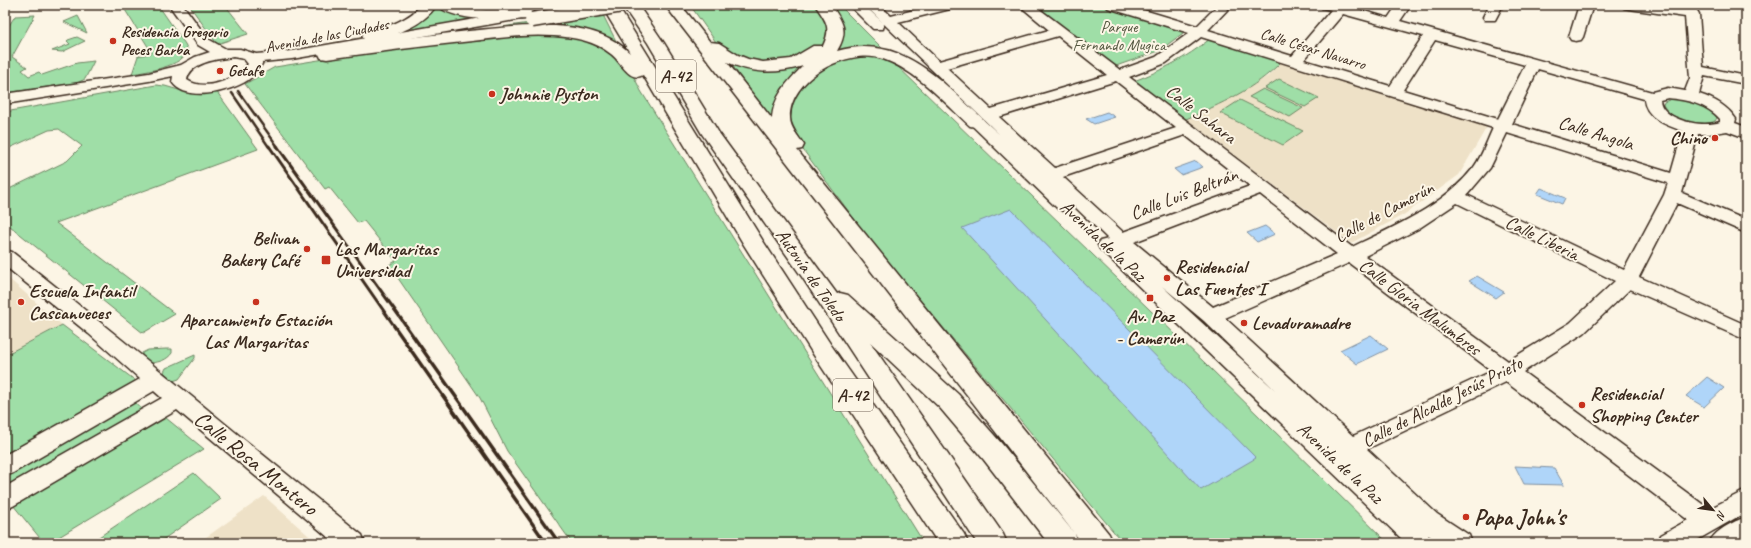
<svg xmlns="http://www.w3.org/2000/svg" width="1751" height="548" font-family="Caveat,sans-serif">
	<rect width="100%" height="100%" fill="#fcf5e5"/>
	<filter id="ink" filterUnits="userSpaceOnUse"><feTurbulence type="fractalNoise" baseFrequency=".025" numOctaves="2"/><feDisplacementMap in="SourceGraphic" scale="8" xChannelSelector="R" yChannelSelector="G"/><feConvolveMatrix kernelMatrix="1 2 1 2 8 2 1 2 1" color-interpolation-filters="sRGB"/></filter>
	<g filter="url(#ink)">
		<path fill="#eee1c7" d="M1281,62l207,63 -29,50 -54,39 -54,29 -165,-124 30,-13 52,-30z
			M8,278l54,47 -57,30v-75z
			M264,496l53,47h-119z"/>
		<path fill="#9fdea7" stroke="#6d8462" d="M122,5h36l27,39 3,6c-6,17 -40,21 -56,24l6,-18 14,-3z
			M189,5h36l23,29 -31,10z
			M435,5h125l-166,28 34,-16z
			M690,5h149l45,45 -78,16 -32,59z
			M1031,5h75l81,25 -28,21 -43,15z
			M602,13l39,78 283,452h-352l-65,-92 -27,-53 -91,-133 7,-4 -32,-40 -6,2 -29,-36 -4,2 -80,-105 30,-17 94,-15 139,-26z
			M35,15l-23,42 15,10 -5,3 7,6 10,-4 3,3 35,-12 17,-2 -9,18 -8,4 -72,10v-61l10,-16z
			M78,16l9,17 -23,-11z
			M77,37l8,4 -23,11 -10,-1 18,-7 -3,-3 1,-1z
			M1210,39l71,23c-26,27 -60,42 -95,57l-52,-38c31,-12 50,-22 76,-42z
			M873,56l19,5 314,303 182,179h-265l-257,-308 -68,-92 -10,-18 1,-17 11,-23 16,-14 27,-13z
			M1279,79l40,19 -14,9 -40,-19z
			M156,85l9,1 24,7 28,-1 41,57 -202,74 119,91 -32,19 -138,-111v-31l62,-30 15,-15 -23,-17 -10,1 -44,20v-38z
			M1263,89l40,19 -13,9 -41,-20z
			M1674,98c13,2 39,6 43,20l-2,3c-15,7 -43,0 -52,-16l1,-3z
			M1240,100l63,31 -20,14 -63,-32z
			M62,325l74,56 -131,73v-99z
			M166,349h6v4c-5,7 -12,9 -21,10l-9,-7v-3l6,-3z
			M195,355v3l-16,21 -6,2 -9,-9 2,-4z
			M134,401l10,11 -139,80v-17z
			M166,418l38,31 -155,94h-5l-31,-38z
			M194,473l27,26 -63,44h-63l-2,-2z"/>
		<path fill="#afd5f9" stroke="#8191a1" d="M1107,112l8,5 -21,7 -8,-5z
			M1196,161l7,6 -22,8 -7,-6z
			M1541,188l24,10 -3,6 -25,-10z
			M1011,209l245,249 -55,32 -239,-262z
			M1265,226l10,8 -18,8 -10,-9z
			M1477,276l27,16 -8,6 -27,-17z
			M1371,335l17,14 -31,15 -17,-14z
			M1707,377l17,11 -20,19 -18,-11z
			M1515,466l39,2 10,17 -40,-1z"/>
		<g fill="none" stroke-linecap="round" stroke-linejoin="round">
			<g stroke="#3b2a1e" stroke-width="3">
				<path id="minor" d="M169,5h14l25,34 18,10h14l16,5 36,-3 229,-40 5,1 2,3 -2,3 -5,1 -229,40 -30,3v2c-4,6 -8,12 -14,16 -18,12 -62,23 -76,2l1,-6 -24,5 -144,23v-10l144,-21 32,-8 14,-8 15,-5 -12,-7zM233,57l11,2 4,5c-12,16 -43,28 -61,16 3,-18 31,-21 46,-23z
					M849,5h15l18,17 -17,-17h15l11,11 42,-11h23l-2,3 -56,14 41,39 110,-31 -30,-25h15l86,65 36,-13 33,-24 -81,-25 -2,-3h21l70,21 21,-21h14l-24,25 84,26 39,-46 -9,-2 -2,-3h24l44,13 9,-13h14l-11,16 252,71 16,-4 17,3 5,-13 -5,-61 -56,-8 -5,-1 -2,-3h35l25,4 -2,-4h14l5,9 4,53 43,9v8l-42,-8 -5,18c16,5 28,12 37,25l-1,4 11,4v11l-19,-7 -18,3h-11l-16,59 64,27v13l-69,-30 -38,74 107,48v15l-116,-51 -46,44 -61,39 186,137 37,-19v22l-54,31h-34l3,-8 27,-15 -182,-138 -139,67 70,65 32,21 3,8h-32l-12,-8 4,8h-26l-306,-294 -2,-4 2,-4 8,-2 -35,-34 -3,4 -6,2 -6,-2 -103,-100 3,-3 5,-2 5,2 32,29 -116,-111 -1,5h-10zM1343,14l80,22 -33,50 -86,-26zM1058,36l49,39 -116,34 -44,-41zM1201,37l292,91c-6,13 -11,28 -19,39 -30,39 -79,59 -122,80l-223,-170 37,-14zM1435,40l90,25 -27,54 -95,-29zM1538,69l106,30c1,19 24,27 39,32l-12,42 -159,-49zM1116,81l60,47 -121,40 -56,-51zM1668,98c19,2 39,6 52,21v3c-16,6 -58,-1 -60,-22zM1507,133l161,50 -4,12 -40,75 -157,-75 23,-27zM1185,135l65,51 -127,46 -60,-55zM1260,194l77,60 -124,53 -79,-65zM1457,203l158,78 -45,42 -62,38 -143,-105 53,-27zM1349,263l143,108 -139,65 -128,-118zM1162,286l42,35 71,69z
					M1489,5h14l-8,15h-10l-2,-3z
					M1579,5h14l-10,32 -2,3 -5,1 -5,-1 -2,-3z
					M5,250l7,2c118,93 233,189 350,283l3,8h-30l-158,-133 -164,96 -8,3v-22l157,-89 -8,-7 -141,82 -8,3v-21l135,-76 -51,-45 -84,-68z
					M1746,517v24l-4,2h-33c6,-13 24,-21 37,-26z"/>
			</g>
			<g stroke="#3b2a1e" stroke-width="3">
				<path id="highway" d="M421,5h16c-16,23 -41,29 -67,36l-6,-2 -2,-3 2,-3c21,-6 43,-11 57,-28z
					M438,5h22l26,5 42,-1 6,2 2,3 -2,3 -6,2c-19,1 -78,3 -90,-14z
					M601,5h16l146,236 68,104 133,189 4,9h-30l-123,-186 -71,-112 -101,-170c-14,8 -22,-14 -32,-21 -16,-13 -37,-17 -57,-18 -27,-2 -55,2 -82,5 -48,5 -97,11 -145,18l-6,-1 -2,-4 2,-4 6,-1c47,-7 94,-13 142,-18 48,-4 122,-17 161,22z
					M622,5h16l26,38 55,90 118,161 3,-1 8,2 110,99 44,50 72,89 -409,-528h16l29,37 9,1 19,12 10,4 15,3 28,-3 22,-13h10c9,-19 3,-25 -8,-41h16c12,17 18,26 6,46 63,-18 103,29 145,67l3,4 -3,4 -6,1 -6,-1c-26,-24 -53,-55 -87,-67 -35,-12 -94,19 -93,59 0,10 9,19 14,27l-2,4 -5,1 312,384 4,9h-31l-7,-9 4,9h-31l-64,-83 -44,-52 -70,-66 133,192 4,9h-30l-175,-266 -100,-143 -54,-91zM727,62c26,12 49,12 76,4 -15,15 -30,31 -31,53z"/>
			</g>
			<use href="#minor" fill="#fcf5e5" fill-rule="evenodd"/>
			<use href="#highway" fill="#fcf5e5" fill-rule="evenodd"/>
			<path stroke="#3b2a1e" stroke-width="2.5" d="M238,91l40,56
				M232,93l37,54"/>
			<path stroke="#3b2a1e" stroke-width="3" d="M269,146l126,181
				M277,146l130,181"/>
			<path stroke="#3b2a1e" stroke-width="3.5" d="M394,326l152,217
				M406,326l153,217"/>
			<g stroke="#3b2a1e" stroke-width="17" stroke-linecap="butt">
				<path id="minor-bridge" d="M532,20l90,-15"/>
			</g>
			<use href="#minor-bridge" stroke="#fcf5e5" stroke-width="14"/>
		</g>
	</g>
	<g fill="#c8321e" stroke="#fcf5e5" stroke-width="1.5">
		<circle cx="113" cy="41" r="4"/>
		<circle cx="220" cy="71" r="4"/>
		<circle cx="492" cy="94" r="4"/>
		<circle cx="1715" cy="138" r="4"/>
		<circle cx="307" cy="249" r="4"/>
		<rect x="321" y="255" width="10" height="10" rx="2"/>
		<circle cx="1167" cy="278" r="4"/>
		<rect x="1146" y="294" width="8" height="8" rx="2"/>
		<circle cx="21" cy="302" r="4"/>
		<circle cx="256" cy="302" r="4"/>
		<circle cx="1244" cy="323" r="4"/>
		<circle cx="1582" cy="405" r="4"/>
		<circle cx="1466" cy="517" r="4"/>
	</g>
	<g text-anchor="middle" dominant-baseline="central" stroke-width="4" stroke-linejoin="round" paint-order="stroke">
		<g font-size="16" fill="#545740" stroke="#fcf5e5">
			<text x="1119" y="27">Parque<tspan x="1119" dy="18">Fernando Mugica</tspan></text>
		</g>
		<g font-size="16" font-weight="bold" fill="#3b2a1e" stroke="#fcf5e5" text-anchor="start">
			<text x="121" y="32">Residencia Gregorio<tspan x="121" dy="18">Peces Barba</tspan></text>
			<text x="228" y="71">Getafe</text>
		</g>
		<g font-size="16" fill="#3b2a1e" stroke="#fcf5e5">
			<text transform="translate(327 36) rotate(-11)">Avenida de las Ciudades</text>
			<text transform="translate(1313 49) rotate(17)">Calle César Navarro</text>
		</g>
		<g fill="#fcf5e5" stroke="#75675a" stroke-width="1">
			<rect x="656" y="60" width="40" height="32" rx="3"/>
			<rect x="833" y="379" width="40" height="32" rx="3"/>
		</g>
		<g font-size="18" font-weight="bold" fill="#3b2a1e">
			<text x="676" y="76">A-42</text>
			<text x="853" y="395">A-42</text>
		</g>
		<g font-size="19" font-weight="bold" fill="#3b2a1e" stroke="#fcf5e5" text-anchor="start">
			<text x="500" y="94">Johnnie Pyston</text>
			<text x="1707" y="138" text-anchor="end">Chino</text>
			<text x="299" y="238" text-anchor="end">Belivan<tspan x="299" dy="22">Bakery Café</tspan></text>
			<text x="335" y="249">Las Margaritas<tspan x="335" dy="22">Universidad</tspan></text>
			<text x="1175" y="267">Residencial<tspan x="1175" dy="22">Las Fuentes I</tspan></text>
			<text x="29" y="291">Escuela Infantil<tspan x="29" dy="22">Cascanueces</tspan></text>
			<text x="1150" y="316" text-anchor="middle">Av. Paz<tspan x="1150" dy="22">- Camerún</tspan></text>
			<text x="256" y="320" text-anchor="middle">Aparcamiento Estación<tspan x="256" dy="22">Las Margaritas</tspan></text>
			<text x="1252" y="323">Levaduramadre</text>
			<text x="1590" y="394">Residencial<tspan x="1590" dy="22">Shopping Center</tspan></text>
		</g>
		<g font-size="19" fill="#3b2a1e" stroke="#fcf5e5">
			<text transform="translate(1201 114) rotate(38)">Calle Sahara</text>
			<text transform="translate(1596 133) rotate(17)">Calle Angola</text>
			<text transform="translate(1184 194) rotate(-21)">Calle Luis Beltrán</text>
			<text transform="translate(1384 212) rotate(-28)">Calle de Camerún</text>
			<text transform="translate(1542 238) rotate(26)">Calle Liberia</text>
			<text transform="translate(1103 241) rotate(43)">Avenida de la Paz</text>
			<text transform="translate(811 275) rotate(55)">Autovía de Toledo</text>
			<text transform="translate(1420 307) rotate(37)">Calle Gloria Malumbres</text>
			<text transform="translate(1442 402) rotate(-27)">Calle de Alcalde Jesús Prieto</text>
			<text transform="translate(1340 463) rotate(43)">Avenida de la Paz</text>
		</g>
		<g font-size="23" fill="#3b2a1e" stroke="#fcf5e5">
			<text transform="translate(256 463) rotate(39)">Calle Rosa Montero</text>
		</g>
		<g font-size="23" font-weight="bold" fill="#3b2a1e" stroke="#fcf5e5" text-anchor="start">
			<text x="1474" y="517">Papa John's</text>
		</g>
	</g>
	<rect width="1751" height="548" fill="none" stroke="#fcf5e5" stroke-width="20"/>
	<rect x="10" y="10" width="1731" height="528" fill="none" stroke="#3b2a1e" stroke-width="1.5" filter="url(#ink)"/>
	<g transform="translate(1713 510) rotate(119)" stroke="#fcf5e5" stroke-width="3" paint-order="stroke">
	<path d="M0-3L7 15L0 10L-7 15Z" fill="#3b2a1e"/>
	<text y="-6" font-size="11" font-weight="bold" text-anchor="middle" fill="#3b2a1e">N</text>
	</g>
</svg>
